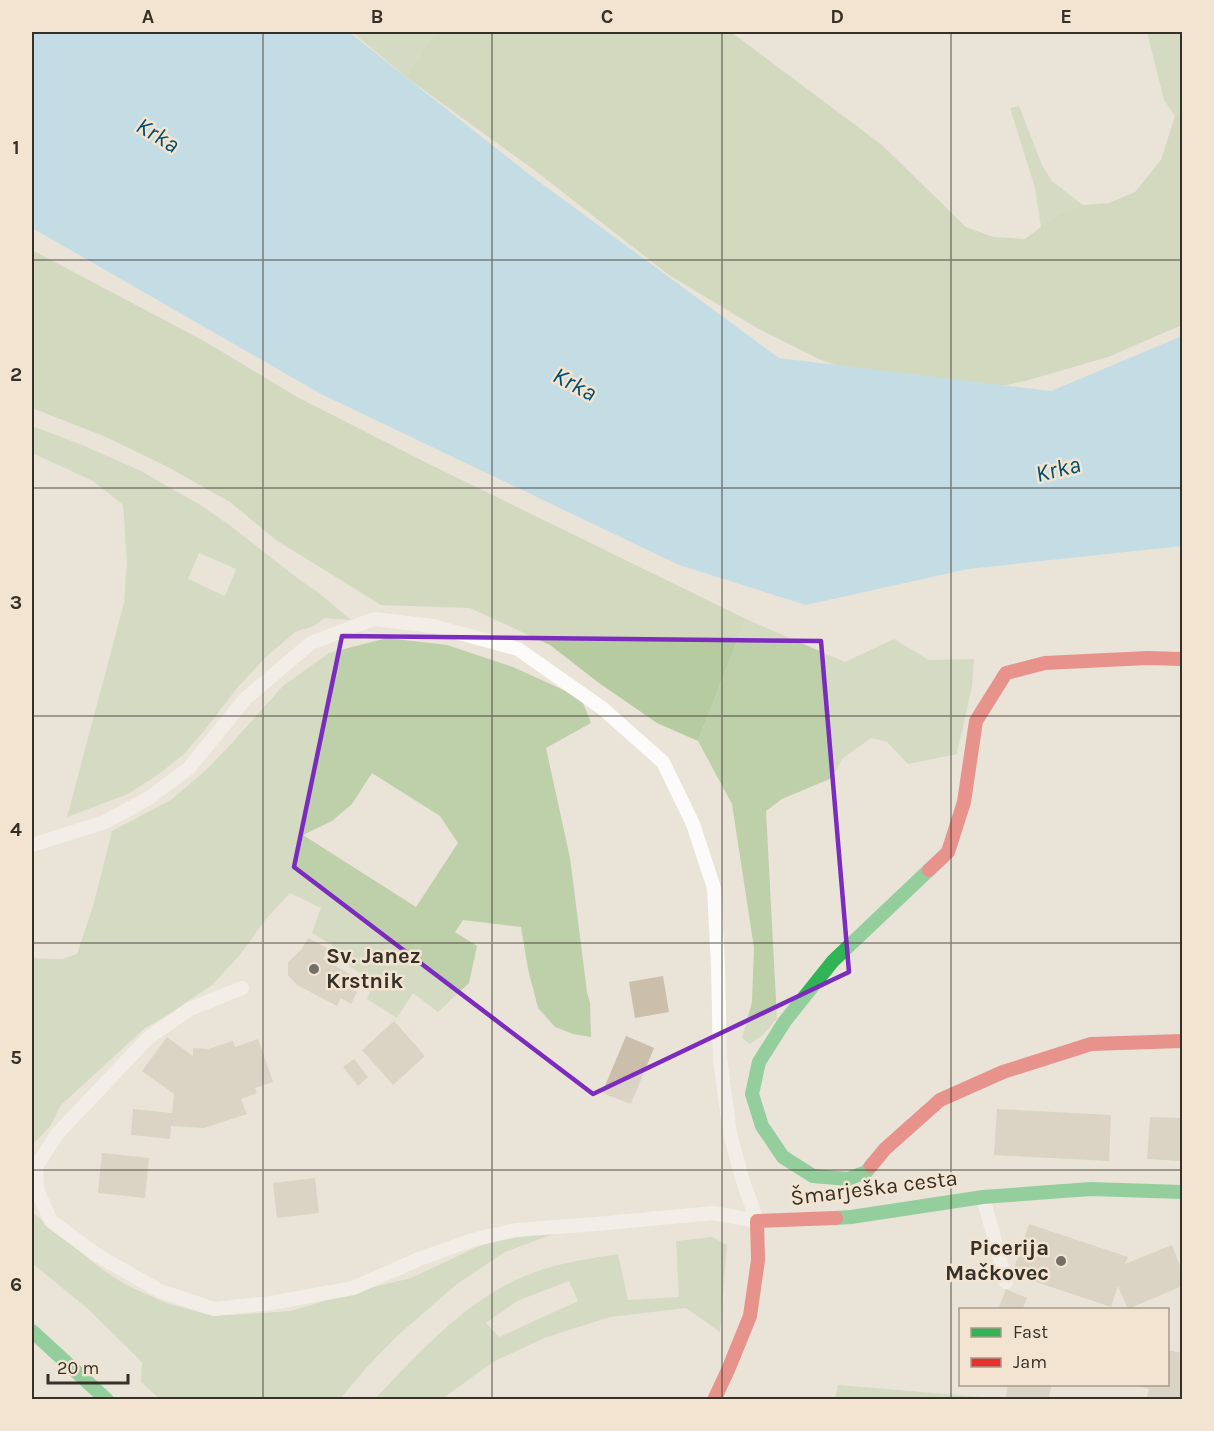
<svg xmlns="http://www.w3.org/2000/svg" width="1214" height="1431" font-family="Karla,sans-serif">
	<rect width="100%" height="100%" fill="#eae3d8"/>
	<path fill="#bdd0a9" fill-rule="evenodd" d="M352,32h83l-29,45z
		M1147,32h35v82l-7,2 -11,-16z
		M1019,106l23,59 10,16 31,24 -25,9 -17,13 -6,-39 -25,-80z
		M32,426l48,18 59,26 63,36 26,18 72,56 19,13 32,27 -26,-2 -11,8 -19,6 -29,25 -29,31 -29,38 -24,28 -25,20 -31,20 -61,23 57,-214 3,-41 -4,-57 -30,-24 -61,-28zM199,553l37,16 -11,27 -37,-17z
		M746,619l99,43 49,-23 35,21 45,-1 -2,27 -15,68 -49,10 -21,-22 -16,-4 -29,21 -10,19 -50,21 -16,12 11,208 -14,16 -13,9 -8,-6 10,-36 2,-54 -22,-144 -34,-63z
		M387,638l60,7 66,22 68,31 10,25 -45,25 24,110 17,134 3,11 1,34 -18,-3 -18,-7 -17,-19 -10,-39 -7,-42 -58,-7 -8,12 22,14 -8,37 -31,29 -25,-19 -16,25 -30,-19 7,-17 -34,-22 -8,-15 -20,-12 9,-25 -31,-15 -24,26 -27,37 -27,29 -46,31 -21,12 -84,77 -12,23 -17,17v-187l30,1 15,-5 16,-48 19,-75 59,-31 36,-31 24,-25 52,-58 46,-33zM372,773l68,43 18,27 -42,64 -113,-72 29,-14 20,-17z
		M32,1212l67,55 27,18 40,18 44,12h23l58,-4 67,-20 53,-13 81,-38 37,-8 24,2 -48,18 -48,32 -60,52 -30,31 -27,32 -179,1 -20,-18 1,-20 -54,-53 -56,-46z
		M712,1237l15,8 -7,87 -34,-24 -76,9 -66,21 -51,24 -51,37h-67c46,-49 99,-108 166,-129 24,-8 51,-12 77,-16l10,46 51,-3 -3,-56zM569,1281l9,20 -79,36 -13,-14 31,-22z
		M838,1385l144,12v2h-147z"/>
	<path fill="#b6cca0" d="M435,32h296l151,113 84,82 27,10 32,2 33,-25 25,-9 26,-2 26,-11 26,-32 14,-44 7,-2v211l-74,32 -83,24 -53,12 -64,-2 -89,-32 -62,-31 -88,-53 -132,-103 -131,-95z
		M32,250l172,91 93,56 132,67 317,155 -48,122 -41,-18 -58,-40 -49,-38 -80,-37 -89,-3 -105,-65 -46,-38 -62,-35 -62,-30 -74,-29z"/>
	<path fill="#98d5f3" d="M32,32h317l181,143 249,183 272,33 131,-55v210l-214,23 -162,36 -127,-40 -358,-171 -289,-166z"/>
	<path fill="#cbbeaa" d="M308,938l21,11 -6,10 30,17 -6,11 10,5 -6,12 -10,-6 -4,8 -40,-21 -9,-10v-13l13,-12z
		M663,976l6,36 -34,6 -6,-36z
		M394,1021l31,35 -32,29 -31,-35z
		M626,1036l28,12 -23,56 -29,-11z
		M167,1037l26,19v-8l15,1 25,-8 2,6 23,-8 15,43 -18,6 2,5 -16,6 6,15 -43,14 -33,-2 -1,13 -39,-4 2,-26 39,4 2,-19 -32,-23z
		M354,1059l14,18 -10,9 -15,-19z
		M997,1109l114,6 -2,46 -115,-6z
		M1150,1117l32,1v43l-35,-2z
		M102,1153l47,5 -4,40 -47,-5z
		M315,1178l4,35 -42,5 -4,-35z
		M1029,1224l99,33 -3,7 47,-19 10,26v15l-54,23 -10,-23 -7,21 -99,-33z
		M1006,1289l21,9 -5,12h-24z
		M1168,1350l14,3v47h-36l3,-11 -16,-5h35z
		M1008,1384h44l-4,16h-43z"/>
	<g fill="none" stroke-linecap="round" stroke-linejoin="round">
		<path stroke="#fcfbf9" stroke-width="14" d="M32,845l73,-23 44,-24 40,-30 57,-70 65,-55 63,-24 59,7 85,23 84,59 61,54 30,62 21,64 4,78 2,93 10,75 12,44 15,43
			M242,988l-52,21 -42,29 -90,95 -22,34 1,23 14,31 46,34 63,36 54,18 57,-6 82,-15 66,-29 53,-19 44,-10 80,-6 117,-11 44,8
			M983,1197l23,85"/>
		<path stroke="#30b455" stroke-width="14" d="M871,1166l-5,6 -18,7 -35,-3 -30,-19 -21,-31 -10,-32 7,-32 26,-41 48,-60 96,-91
			M836,1218l15,-1 132,-20 108,-8 91,3
			M32,1331l75,69"/>
		<path stroke="#e5322d" stroke-width="14" d="M929,870l19,-18 16,-50 12,-81 30,-48 39,-10 102,-5 35,1
			M871,1166l14,-17 55,-49 63,-28 88,-28 91,-3
			M714,1400l14,-30 22,-54 8,-56 -1,-39 79,-3"/>
	</g>
	<path d="M0 0H1214V1431H0ZM342,636l479,5 28,331 -256,122 -299,-227z" fill="#eae3d8" fill-opacity=".55" fill-rule="evenodd"/>
	<path fill="none" stroke="#7b2cbf" stroke-width="4.5" stroke-linejoin="round" d="M342,636l479,5 28,331 -256,122 -299,-227z"/>
	<path fill="none" stroke="#353028" stroke-width="1.5" stroke-opacity="0.55" d="M263,32v1368M492,32v1368M722,32v1368M951,32v1368M32,260h1150M32,488h1150M32,716h1150M32,943h1150M32,1170h1150"/>
	<g fill="#746f66" stroke="#f2e4d0" stroke-width="2">
		<circle cx="314" cy="969" r="6"/>
		<circle cx="1061" cy="1261" r="6"/>
	</g>
	<g text-anchor="middle" dominant-baseline="central" stroke-width="5" stroke-linejoin="round" paint-order="stroke">
		<g font-size="22" font-weight="bold" fill="#353028" stroke="#f2e4d0" text-anchor="start">
			<text x="326" y="956">Sv. Janez<tspan x="326" dy="25">Krstnik</tspan></text>
			<text x="1049" y="1248" text-anchor="end">Picerija<tspan x="1049" dy="25">Mačkovec</tspan></text>
		</g>
		<g font-size="22" fill="#353028" stroke="#f2e4d0">
			<text transform="translate(874 1188) rotate(-7)">Šmarješka cesta</text>
		</g>
		<g font-size="24" font-style="italic" fill="#004f6e" stroke="#f2e4d0">
			<text transform="translate(158 135) rotate(31)">Krka</text>
			<text transform="translate(575 384) rotate(28)">Krka</text>
			<text transform="translate(1058 469) rotate(-14)">Krka</text>
		</g>
	</g>
	<rect width="1214" height="1431" fill="none" stroke="#f2e4d0" stroke-width="66"/>
	<rect x="959" y="1308" width="210" height="78" fill="#f2e4d0" stroke="#a69c8d" stroke-width="1.5"/>
	<rect x="971" y="1328" width="30" height="9" fill="#30b455" stroke="#a69c8d" stroke-width="1.5"/>
	<text x="1013" y="1338" font-size="18" fill="#353028">Fast</text>
	<rect x="971" y="1358" width="30" height="9" fill="#e5322d" stroke="#a69c8d" stroke-width="1.5"/>
	<text x="1013" y="1368" font-size="18" fill="#353028">Jam</text>
	<path d="M48 1374v9h80v-9" fill="none" stroke="#353028" stroke-width="3"/>
	<text x="57" y="1374" font-size="18" fill="#353028" stroke="#f2e4d0" stroke-width="4.5" paint-order="stroke">20 m</text>
	<rect x="33" y="33" width="1148" height="1365" fill="none" stroke="#353028" stroke-width="2"/>
	<g font-size="20" text-anchor="middle" font-weight="bold" fill="#353028">
		<text x="148" y="23">A</text>
		<text x="377" y="23">B</text>
		<text x="607" y="23">C</text>
		<text x="837" y="23">D</text>
		<text x="1066" y="23">E</text>
		<text x="16" y="154">1</text>
		<text x="16" y="381">2</text>
		<text x="16" y="609">3</text>
		<text x="16" y="836">4</text>
		<text x="16" y="1064">5</text>
		<text x="16" y="1291">6</text>
	</g>
</svg>
